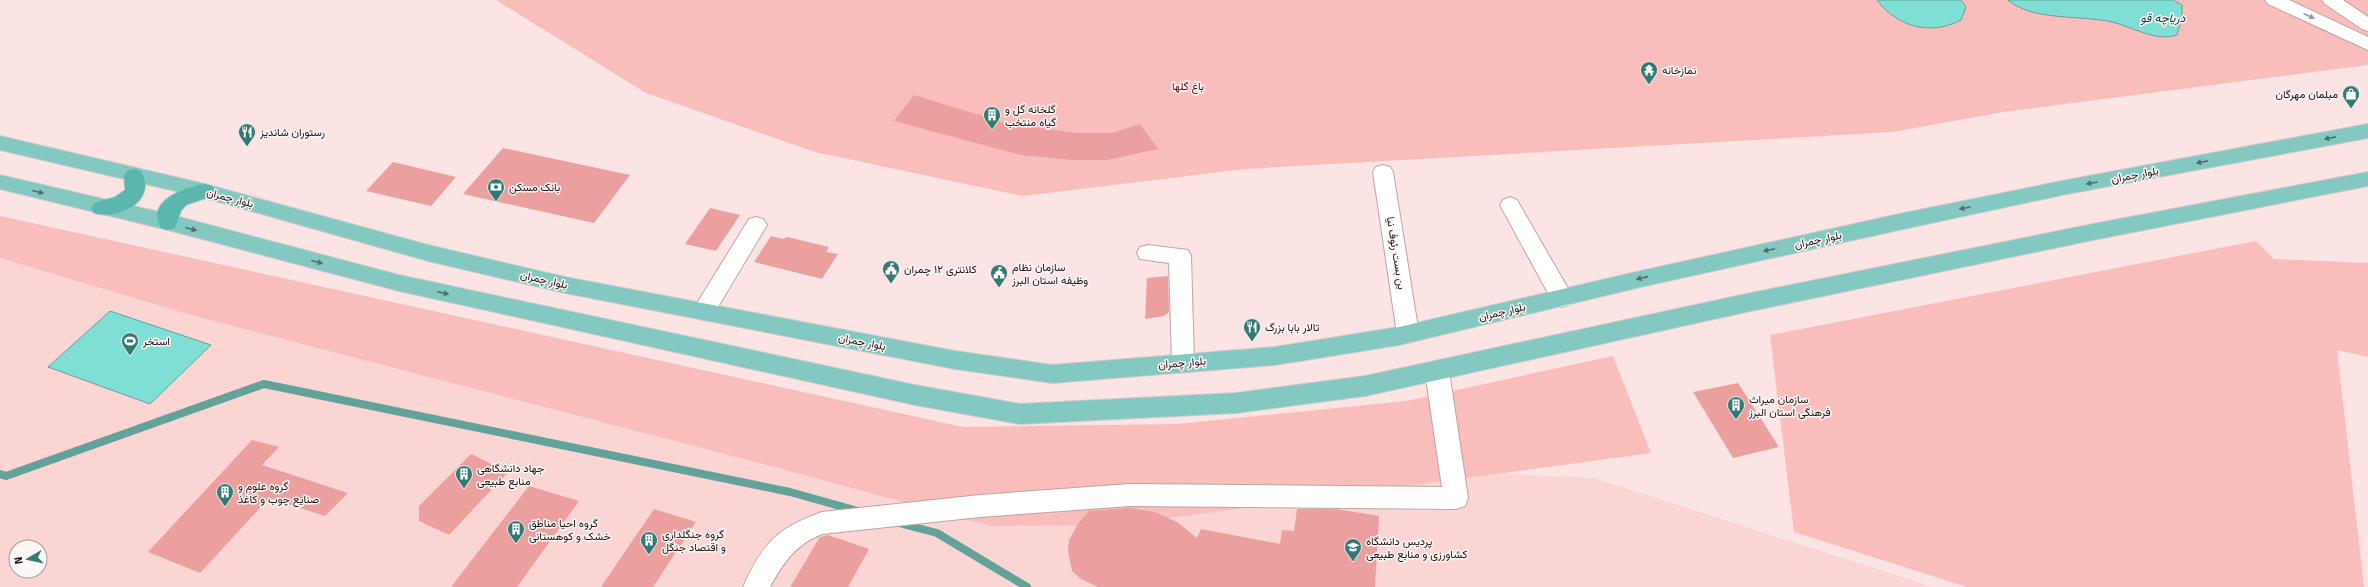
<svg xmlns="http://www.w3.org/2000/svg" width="2368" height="587" font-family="'Fira Sans',Vazirmatn,sans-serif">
	<rect width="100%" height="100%" fill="#fbe4e3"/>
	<path fill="#fbd5d4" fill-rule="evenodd" d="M0,227l963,222 631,29 339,109h-1933zM16,547h24v24h-24z"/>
	<path fill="#f9bdbc" d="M496,0h1872v65l-365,47 -110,20 -649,37 -221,27 -208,-44 -169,-59z
		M0,216l963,211 214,-3 229,-23 207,-45 38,97 -533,72 -127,1 -209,-57 -591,-154 -191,-57z
		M2256,241l18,18 94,4v94l-31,-7 27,237h-397l-173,-55 -24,-197z"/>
	<path fill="#80dfd5" stroke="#62a29a" d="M1877,0h84l5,7 -5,13c-30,16 -64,7 -84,-20z
		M2008,0h165l9,5v13l-5,17c-22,7 -44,-8 -65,-13 -30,-7 -81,-1 -104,-22z
		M110,311l101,34 -61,59 -102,-37z"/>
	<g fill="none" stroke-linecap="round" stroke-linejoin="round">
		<path stroke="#62a29a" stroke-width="8" d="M0,474l6,2 258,-92 526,108 68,19
			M899,523l38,10 90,54"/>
	</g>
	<path fill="#ec9f9f" d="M914,95l91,28 72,10h35l28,-9 18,25 -51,11h-35l-51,-5 -127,-34z
		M503,148l127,27 -36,48 -131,-29z
		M393,162l63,15 -25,29 -65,-15z
		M710,208l30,7 -24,36 -31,-7z
		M771,236l12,3 4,-2 42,10 -3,5 12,2 -16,25 -68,-17z
		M1168,276l1,36 -5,4 -19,3 2,-41z
		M1738,383l41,64 -46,11 -40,-66z
		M252,440l27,7 -17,18 86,28 -23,23 -56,-18 -69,75 -52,-21z
		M471,454l37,18 -59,63 -30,-14v-15z
		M529,486l50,15 -62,86h-66z
		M1130,508l24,4 23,10 20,16 4,-9 79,15 2,-14 12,1 3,-22h39l43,7 -4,71h-277l-17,-8 -9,-8 -4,-20 1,-11 9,-16 11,-13z
		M654,509l42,13 -43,65h-52z
		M828,535l41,14 -21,38h-58l30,-50z"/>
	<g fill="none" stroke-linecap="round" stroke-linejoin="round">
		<g stroke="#bfa4a3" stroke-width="2">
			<path id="minor" d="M2265,0h24l79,37v13l-100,-46z
				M2322,0h21l25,17v14l-6,-2 -37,-25z
				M1383,165l7,2 3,5 26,162 -3,6 -8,3 -8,-3 -3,-6 -24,-162 3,-5z
				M1510,197l7,3 53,92 3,6 -3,6 -8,3 -8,-3 -54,-99 3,-5z
				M756,217l7,2 4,6 -55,92 -8,3 -8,-3 -3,-6 3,-6 53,-86z
				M1148,245l40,5 3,6 3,107 -3,7 -8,2 -8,-2 -3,-7 -3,-100 -29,-4 -3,-6 3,-6z
				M1437,362l8,2 4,7 19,127 -3,8 -9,3 -326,-3 -150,11 -158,17c-26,10 -39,29 -52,53h-27c20,-44 34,-59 79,-75l158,-17 150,-11 312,3 -17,-116 4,-7z"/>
		</g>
		<g stroke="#cdcbcb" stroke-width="2">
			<path id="primary" d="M2368,124v14l-301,56 -168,36 -254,56 -246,59 -124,20 -223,18 -97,-14 -390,-76 -137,-32 -223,-63 -205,-48v-14l205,48 223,61 137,32 390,74 97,14 223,-18 124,-20 246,-57 254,-56 168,-34z
				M2368,172v14l-275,54 -347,72 -381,84 -129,17 -216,11 -105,-19 -516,-114 -231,-61 -168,-41v-14l168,39 231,61 516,110 105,19 216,-11 129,-17 381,-82 347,-70z"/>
		</g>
		<g stroke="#cdcbcb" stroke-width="2">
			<path id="trunk" d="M134,169l7,2c17,29 -22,50 -47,42l-3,-5 3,-5 21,-6 10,-7 -1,-14 3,-5z
				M205,184l7,2 3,5 -3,5 -26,9 -5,6 -6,17 -7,2 -7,-2c-16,-28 25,-41 44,-44z"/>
		</g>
		<use href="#minor" fill="#fff" fill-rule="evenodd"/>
		<use href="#primary" fill="#84c8c2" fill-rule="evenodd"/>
		<use href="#trunk" fill="#5bb6ae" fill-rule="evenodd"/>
	</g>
	<defs><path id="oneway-solid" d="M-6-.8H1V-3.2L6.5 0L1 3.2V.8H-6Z"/></defs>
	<use fill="#999594" href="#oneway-solid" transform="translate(2309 16) rotate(24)"/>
	<g fill="#506e6a">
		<use href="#oneway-solid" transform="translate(2330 138) rotate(169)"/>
		<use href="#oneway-solid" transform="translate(2202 162) rotate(169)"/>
		<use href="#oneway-solid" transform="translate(2092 183) rotate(170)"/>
		<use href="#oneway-solid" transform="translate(38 192) rotate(14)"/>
		<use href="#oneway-solid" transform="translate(1965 208) rotate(168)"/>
		<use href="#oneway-solid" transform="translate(191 229) rotate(15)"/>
		<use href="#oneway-solid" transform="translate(1769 250) rotate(168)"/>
		<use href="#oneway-solid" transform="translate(317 262) rotate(15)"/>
		<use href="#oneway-solid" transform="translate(1642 278) rotate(167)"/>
		<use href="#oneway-solid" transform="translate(443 293) rotate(13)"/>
	</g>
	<defs>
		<g id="temple-pin" transform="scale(0.9)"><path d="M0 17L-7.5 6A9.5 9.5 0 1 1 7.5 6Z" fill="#327a73" stroke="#fcf6f6"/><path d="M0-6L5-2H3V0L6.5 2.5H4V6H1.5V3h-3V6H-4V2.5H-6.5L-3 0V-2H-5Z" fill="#fff"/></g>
		<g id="shop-pin" transform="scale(0.9)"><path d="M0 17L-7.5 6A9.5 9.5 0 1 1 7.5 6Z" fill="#327a73" stroke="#fcf6f6"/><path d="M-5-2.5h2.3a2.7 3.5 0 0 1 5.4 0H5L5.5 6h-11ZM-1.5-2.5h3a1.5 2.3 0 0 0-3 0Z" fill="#fff"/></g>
		<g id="building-pin" transform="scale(0.9)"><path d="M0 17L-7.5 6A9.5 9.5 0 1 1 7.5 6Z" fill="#327a73" stroke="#fcf6f6"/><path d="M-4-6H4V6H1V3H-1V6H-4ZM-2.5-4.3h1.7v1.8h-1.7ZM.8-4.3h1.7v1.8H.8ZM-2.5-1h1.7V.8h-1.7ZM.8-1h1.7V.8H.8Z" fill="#fff"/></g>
		<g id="restaurant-pin" transform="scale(0.9)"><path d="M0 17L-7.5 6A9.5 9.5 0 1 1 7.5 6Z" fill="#327a73" stroke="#fcf6f6"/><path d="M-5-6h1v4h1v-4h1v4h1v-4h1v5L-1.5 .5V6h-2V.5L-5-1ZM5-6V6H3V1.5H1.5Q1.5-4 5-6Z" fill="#fff"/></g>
		<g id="bank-pin" transform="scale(0.9)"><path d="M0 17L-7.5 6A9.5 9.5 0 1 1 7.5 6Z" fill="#327a73" stroke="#fcf6f6"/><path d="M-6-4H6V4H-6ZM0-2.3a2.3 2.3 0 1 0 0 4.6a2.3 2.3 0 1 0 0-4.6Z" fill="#fff"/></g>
		<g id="civic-pin" transform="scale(0.9)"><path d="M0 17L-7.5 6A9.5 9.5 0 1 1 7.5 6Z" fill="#327a73" stroke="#fcf6f6"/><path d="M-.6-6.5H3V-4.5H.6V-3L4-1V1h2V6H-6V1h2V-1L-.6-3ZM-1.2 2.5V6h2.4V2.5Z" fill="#fff"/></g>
		<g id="stadium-pin" transform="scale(0.9)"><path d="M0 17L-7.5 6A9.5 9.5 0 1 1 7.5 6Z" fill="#327a73" stroke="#fcf6f6"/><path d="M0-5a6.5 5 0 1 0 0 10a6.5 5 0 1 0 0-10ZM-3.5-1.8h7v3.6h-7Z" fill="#fff"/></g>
		<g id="university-pin" transform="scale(0.9)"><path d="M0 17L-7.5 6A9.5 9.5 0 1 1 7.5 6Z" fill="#327a73" stroke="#fcf6f6"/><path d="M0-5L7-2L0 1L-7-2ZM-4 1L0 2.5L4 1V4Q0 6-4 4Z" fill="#fff"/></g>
	</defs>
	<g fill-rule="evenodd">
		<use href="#temple-pin" x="1649" y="70"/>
		<use href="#shop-pin" x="2351" y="94"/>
		<use href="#building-pin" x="992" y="115"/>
		<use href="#restaurant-pin" x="247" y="132"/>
		<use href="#bank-pin" x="496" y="187"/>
		<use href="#civic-pin" x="891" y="269"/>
		<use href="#civic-pin" x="999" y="273"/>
		<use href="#restaurant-pin" x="1252" y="327"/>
		<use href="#stadium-pin" x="130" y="341"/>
		<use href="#building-pin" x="1736" y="405"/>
		<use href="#building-pin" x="464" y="474"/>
		<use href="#building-pin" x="225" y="492"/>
		<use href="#building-pin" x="516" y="529"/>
		<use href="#building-pin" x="649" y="540"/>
		<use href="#university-pin" x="1353" y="547"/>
	</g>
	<g text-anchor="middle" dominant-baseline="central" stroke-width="3" stroke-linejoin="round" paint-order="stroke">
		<g font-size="11" fill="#1c1312" stroke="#fcf6f6" text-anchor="start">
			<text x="1662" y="70">نمازخانه</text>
			<text x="2338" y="94" text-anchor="end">مبلمان مهرگان</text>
			<text x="1005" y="109">گلخانه گل و<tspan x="1005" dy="13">گیاه منتخب</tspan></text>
			<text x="260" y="132">رستوران شاندیز</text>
			<text x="509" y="187">بانک مسکن</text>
			<text x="1012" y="267">سازمان نظام<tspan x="1012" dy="13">وظیفه استان البرز</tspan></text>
			<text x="904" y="269">کلانتری ۱۲ چمران</text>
			<text x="1265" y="327">تالار بابا بزرگ</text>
			<text x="143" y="341">استخر</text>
			<text x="1749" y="399">سازمان میراث<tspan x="1749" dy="13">فرهنگی استان البرز</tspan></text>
			<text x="477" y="468">جهاد دانشگاهی<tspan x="477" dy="13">منابع طبیعی</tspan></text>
			<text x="238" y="486">گروه علوم و<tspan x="238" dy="13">صنایع چوب و کاغذ</tspan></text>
			<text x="529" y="523">گروه احیا مناطق<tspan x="529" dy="13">خشک و کوهستانی</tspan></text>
			<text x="662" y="534">گروه جنگلداری<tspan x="662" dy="13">و اقتصاد جنگل</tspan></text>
			<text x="1366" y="541">پردیس دانشگاه<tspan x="1366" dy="13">کشاورزی و منابع طبیعی</tspan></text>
		</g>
		<g font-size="11" fill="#5c0012" stroke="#fcf6f6">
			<text x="1188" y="86">باغ گلها</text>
		</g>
		<g font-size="11" fill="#1c1312" stroke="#fcf6f6">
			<text transform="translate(2135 175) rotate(-11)">بلوار چمران</text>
			<text transform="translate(230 198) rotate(15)">بلوار چمران</text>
			<text transform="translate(1818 240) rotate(-12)">بلوار چمران</text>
			<text transform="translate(1396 253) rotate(81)">بن بست رئوف نیا</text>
			<text transform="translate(544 280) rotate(13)">بلوار چمران</text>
			<text transform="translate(1502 312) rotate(-13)">بلوار چمران</text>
			<text transform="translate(862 342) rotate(11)">بلوار چمران</text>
			<text transform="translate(1182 363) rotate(-5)">بلوار چمران</text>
		</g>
		<g font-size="12" font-style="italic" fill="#073633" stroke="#fcf6f6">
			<text x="2163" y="18">دریاچه قو</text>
		</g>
	</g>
	<g transform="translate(28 559) rotate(261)"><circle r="19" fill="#fcf6f6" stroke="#a29b9b"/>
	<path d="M0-3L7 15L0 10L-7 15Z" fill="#327a73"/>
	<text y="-6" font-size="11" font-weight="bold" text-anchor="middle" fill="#1c1312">N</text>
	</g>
</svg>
